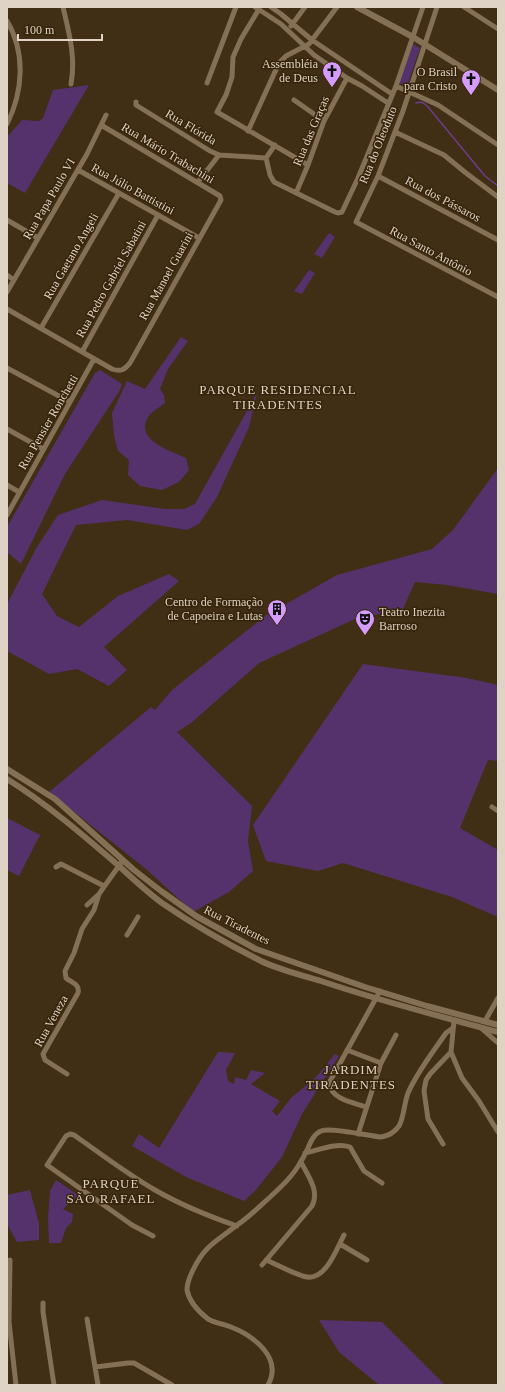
<svg xmlns="http://www.w3.org/2000/svg" width="505" height="1392" font-family="'Times New Roman',serif">
	<rect width="100%" height="100%" fill="#402e15"/>
	<path fill="#56326c" d="M413,44l7,4 -13,38 -9,-3z
		M89,85l-64,108 -18,-10v-46l15,-17 17,1 4,-3 10,-28z
		M329,233l6,4 -13,21 -8,-4z
		M309,270l6,3 -13,21 -8,-3z
		M181,337l7,4 -20,28 -8,20 4,6 1,8c-6,5 -15,9 -18,16 -11,22 26,33 39,39l3,12 -10,12 -17,8 -22,-4 -12,-11 1,-15 -11,-9 -4,-16 -2,-22 15,-32 18,8z
		M100,370l22,14 -2,6 -55,84 -44,90 -14,-12v-25l88,-154z
		M257,393l-8,34 -32,70 -18,27 -12,6 -60,-10 -51,5 -34,69 15,22 22,11 39,-31 51,-22 10,7 -75,66 23,23 -18,16 -32,-17 -28,5 -42,-23v-47l30,-57 21,-32 44,-15 63,9h19l11,-5z
		M498,468v126l-51,-9 -32,-3 -12,27 -48,10 -96,44 -68,60 -14,9 75,74 -4,35 5,30 -24,21 -36,20 -47,-43 -97,-77 102,-85 4,3 17,-20 93,-74 72,-41 95,-26 21,-19z
		M363,664l104,14 31,7v76l-10,-1 -28,68 38,22v67l-46,-20 -109,-34 -25,8 -52,-10 -13,-36z
		M7,818l33,17 -21,41 -12,-6z
		M218,1052l17,1 -9,17 2,11 6,3 1,-7 11,3 5,-10 14,3 -14,11 29,17 -8,10 5,5 14,-18 26,-22 18,-22 4,2 -37,58 -20,43 -27,34 -11,10 -58,-24 -54,-31 7,-12 20,14z
		M56,1180l22,15 -15,14 10,5 -1,8 -6,6 -5,15h-12l-1,-24 2,-28z
		M30,1190l9,34v16l-22,2 -10,-18v-29z
		M319,1320l63,2 63,63h-66l-40,-33z"/>
	<g fill="none" stroke-linecap="round" stroke-linejoin="round">
		<path stroke="#6d3d89" stroke-width="1.5" d="M416,103c6,-2 8,0 12,4l57,69 13,10"/>
		<path stroke="#847055" stroke-width="5" d="M63,7c6,26 13,50 8,77
			M255,7l26,17 33,31 33,23 15,8 26,17
			M271,7l10,7 31,26 80,54
			M437,7l-34,104 -25,65 -22,46 142,75
			M464,7l34,22
			M259,9l-18,30 -8,18 -1,20 -6,18 -9,17 91,53
			M7,21c19,32 16,71 0,103
			M291,26l14,-19
			M207,83l29,-76
			M396,86l42,19 60,40
			M294,100l30,21
			M136,102v3l74,46 9,4 47,3
			M248,131l31,-68 7,-7 23,-12 28,-37
			M395,132l49,23 22,18 32,24
			M275,145l-9,13 4,17 4,7 61,30 3,1 4,-1 16,-34 38,-92 27,-79
			M78,170l121,68
			M378,176l120,64
			M198,182l21,-27
			M296,193l12,-28 16,-44 23,-43
			M7,220l31,18
			M7,275l7,5
			M7,292l80,-138 19,-39
			M7,309l105,60c9,3 12,1 18,-6l91,-163 -1,-4 -119,-71
			M41,328l78,-135
			M82,352l76,-137
			M7,368l63,34
			M7,429l36,20
			M7,485l12,7
			M7,515l87,-156
			M492,807l6,4
			M56,867l5,-3 2,1 41,21
			M87,905l12,-11 24,-34
			M127,935l11,-18
			M485,1021l13,-23
			M481,1028l17,15
			M347,1050l34,13
			M451,1052l11,26 17,23 19,31
			M67,1074l-22,-14 -2,-6 35,-61c2,-9 -6,-10 -12,-15l-1,-7 9,-18 8,-24 12,-19 5,-16
			M366,1107c-14,-5 -34,-7 -37,-24l51,-92
			M358,1134l23,-71 15,-28
			M443,1144l-15,-25 -4,-28 2,-11 4,-6 21,-22 3,-31
			M305,1153c14,-3 32,-11 45,-6l14,24 18,12
			M153,1236l-21,-11 -85,-60 19,-29 4,-2 4,1c27,19 53,39 81,55 26,15 53,26 82,36
			M340,1244l27,16
			M10,1260l-1,62 7,63
			M266,1260c10,4 32,16 41,17 19,3 30,-29 37,-42
			M262,1265l50,-59c8,-15 -4,-30 -11,-44
			M43,1303v9l11,73
			M87,1319l11,66
			M95,1367l33,-4h6l38,22
			M268,1385c15,-27 -14,-49 -37,-58 -8,-3 -16,-4 -23,-8 -9,-7 -19,-18 -21,-29 0,-7 3,-14 6,-20 12,-25 24,-29 44,-45 12,-8 22,-18 32,-27 12,-11 25,-23 32,-37 3,-4 5,-9 7,-13 3,-7 6,-14 13,-17 10,-4 47,5 60,6 8,-1 13,-4 18,-11 5,-9 5,-22 9,-33 9,-21 25,-41 38,-60l7,-5"/>
		<path stroke="#847055" stroke-width="6" d="M357,7l56,30 85,53
			M7,769l48,30 79,71 27,21 35,25 60,33 109,38 62,19 71,19
			M7,779c40,25 76,56 112,87 14,13 28,26 43,37 32,22 65,41 99,58 18,9 41,14 60,20 59,20 118,35 177,51"/>
	</g>
	<defs>
		<g id="church-pin" transform="scale(1)"><path d="M0 17L-7.5 6A9.5 9.5 0 1 1 7.5 6Z" fill="#d59cfb" stroke="#36240b"/><path d="M-1.2-6h2.4v3.5h3.3v2.4h-3.3V6h-2.4V-.1h-3.3v-2.4h3.3Z" fill="#111"/></g>
		<g id="building-pin" transform="scale(1)"><path d="M0 17L-7.5 6A9.5 9.5 0 1 1 7.5 6Z" fill="#d59cfb" stroke="#36240b"/><path d="M-4-6H4V6H1V3H-1V6H-4ZM-2.5-4.3h1.7v1.8h-1.7ZM.8-4.3h1.7v1.8H.8ZM-2.5-1h1.7V.8h-1.7ZM.8-1h1.7V.8H.8Z" fill="#111"/></g>
		<g id="theatre-pin" transform="scale(1)"><path d="M0 17L-7.5 6A9.5 9.5 0 1 1 7.5 6Z" fill="#d59cfb" stroke="#36240b"/><path d="M-5-5.5Q0-4 5-5.5V0Q5 5 0 6Q-5 5-5 0ZM-3.3-2.5H-1v1.5H-3.3ZM1-2.5H3.3v1.5H1ZM-2.8 1Q0 5.5 2.8 1Z" fill="#111"/></g>
	</defs>
	<g fill-rule="evenodd">
		<use href="#church-pin" x="332" y="71"/>
		<use href="#church-pin" x="471" y="79"/>
		<use href="#building-pin" x="277" y="609"/>
		<use href="#theatre-pin" x="365" y="619"/>
	</g>
	<g text-anchor="middle" dominant-baseline="central" stroke-width="3" stroke-linejoin="round" paint-order="stroke">
		<g font-size="12" fill="#ded3c4" stroke="#36240b" text-anchor="end">
			<text x="318" y="64">Assembléia<tspan x="318" dy="14">de Deus</tspan></text>
			<text x="457" y="72">O Brasil<tspan x="457" dy="14">para Cristo</tspan></text>
			<text x="263" y="602">Centro de Formação<tspan x="263" dy="14">de Capoeira e Lutas</tspan></text>
			<text x="379" y="612" text-anchor="start">Teatro Inezita<tspan x="379" dy="14">Barroso</tspan></text>
		</g>
		<g font-size="12" fill="#ded3c4" stroke="#36240b">
			<text transform="translate(191 127) rotate(31)">Rua Flórida</text>
			<text transform="translate(311 131) rotate(-67)">Rua das Graças</text>
			<text transform="translate(378 145) rotate(-68)">Rua do Oleoduto</text>
			<text transform="translate(168 153) rotate(31)">Rua Mário Trabachini</text>
			<text transform="translate(133 189) rotate(29)">Rua Júlio Battistini</text>
			<text transform="translate(49 199) rotate(-60)">Rua Papa Paulo VI</text>
			<text transform="translate(443 199) rotate(28)">Rua dos Pássaros</text>
			<text transform="translate(431 251) rotate(28)">Rua Santo Antônio</text>
			<text transform="translate(71 256) rotate(-60)">Rua Gaetano Angeli</text>
			<text transform="translate(166 276) rotate(-61)">Rua Manoel Guarini</text>
			<text transform="translate(111 279) rotate(-61)">Rua Pedro Gabriel Sabatini</text>
			<text transform="translate(48 422) rotate(-60)">Rua Pensier Ronchetti</text>
			<text transform="translate(237 925) rotate(27)">Rua Tiradentes</text>
			<text transform="translate(51 1021) rotate(-61)">Rua Veneza</text>
		</g>
		<g font-size="13" letter-spacing="1" fill="#ded3c4" stroke="#36240b">
			<text x="278" y="389">PARQUE RESIDENCIAL<tspan x="278" dy="15">TIRADENTES</tspan></text>
			<text x="351" y="1069">JARDIM<tspan x="351" dy="15">TIRADENTES</tspan></text>
			<text x="111" y="1183">PARQUE<tspan x="111" dy="15">SÃO RAFAEL</tspan></text>
		</g>
	</g>
	<rect width="505" height="1392" fill="none" stroke="#ded3c4" stroke-width="16"/>
	<path d="M18 34v6h84v-6" fill="none" stroke="#ded3c4" stroke-width="2"/>
	<text x="24" y="34" font-size="12" fill="#ded3c4" stroke="#36240b" stroke-width="3" paint-order="stroke">100 m</text>
</svg>
